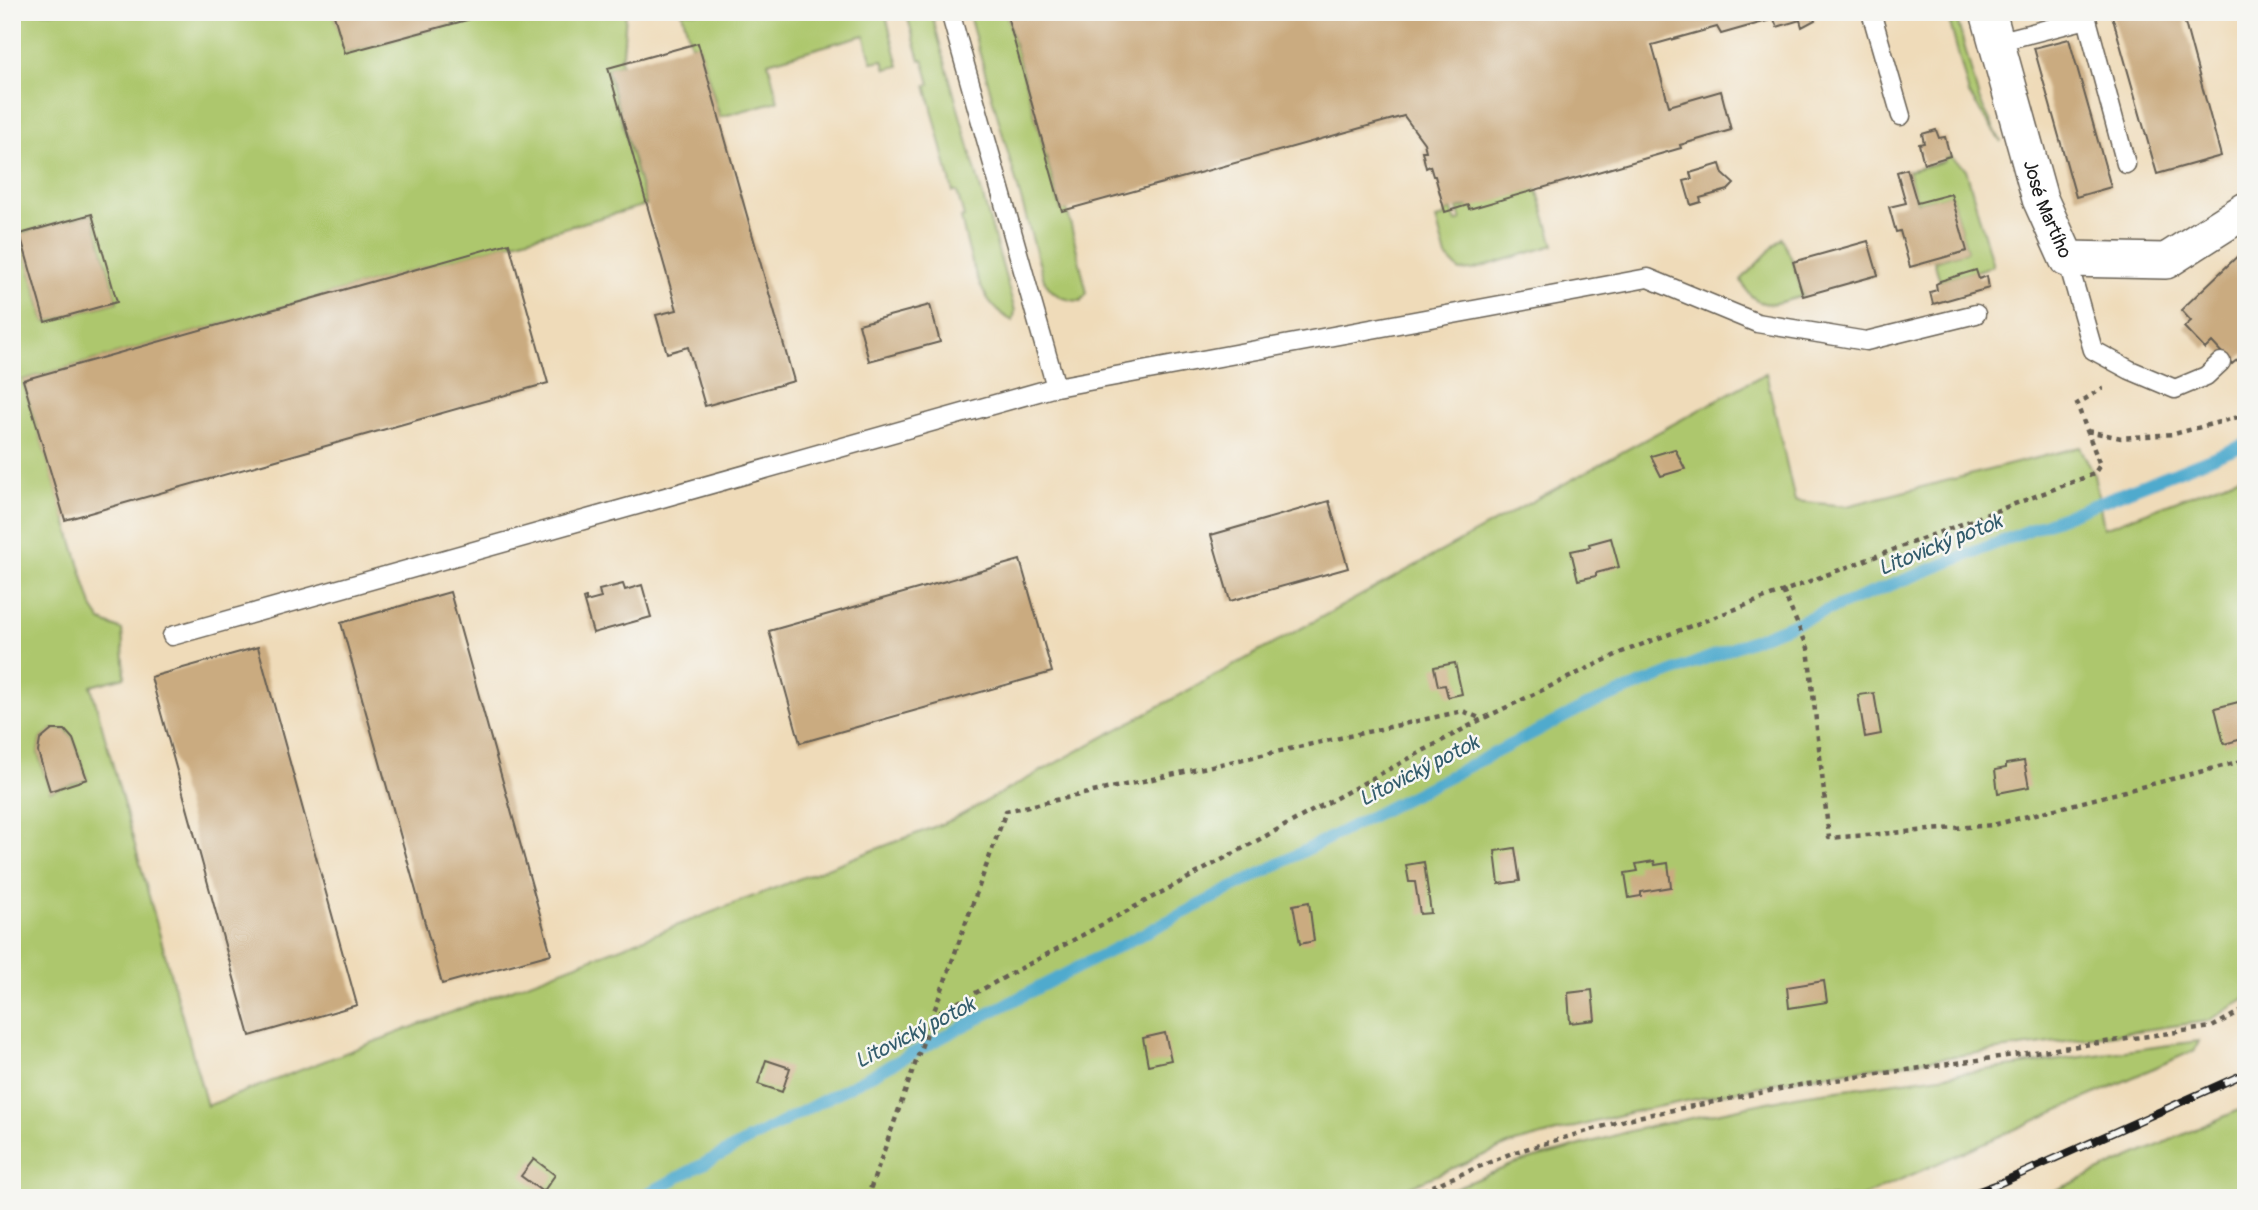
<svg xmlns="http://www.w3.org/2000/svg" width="2258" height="1210" font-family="Pangolin,sans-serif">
	<rect width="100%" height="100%" fill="#f6f6f2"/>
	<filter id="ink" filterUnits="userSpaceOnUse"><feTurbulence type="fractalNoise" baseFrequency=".0143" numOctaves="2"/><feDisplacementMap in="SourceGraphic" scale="14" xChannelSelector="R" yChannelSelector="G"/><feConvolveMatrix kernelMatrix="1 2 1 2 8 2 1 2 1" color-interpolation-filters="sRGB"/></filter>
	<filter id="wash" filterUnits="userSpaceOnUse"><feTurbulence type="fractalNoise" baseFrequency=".00686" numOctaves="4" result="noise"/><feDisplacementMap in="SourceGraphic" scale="28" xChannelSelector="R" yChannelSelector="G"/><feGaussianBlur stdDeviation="1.57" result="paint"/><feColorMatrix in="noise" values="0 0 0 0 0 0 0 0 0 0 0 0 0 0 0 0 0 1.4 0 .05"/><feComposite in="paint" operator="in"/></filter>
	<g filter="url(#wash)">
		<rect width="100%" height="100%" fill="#efdbb9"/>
		<path fill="#adc76d" stroke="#647244" stroke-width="2" fill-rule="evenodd" d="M12,12h321l13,41 150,-41h130l-3,42 -3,2 2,8 -15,5 39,136 -623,175 70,229 8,12 21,9 3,47 -34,9 116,420 745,-286 814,-447 29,128 52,5 233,-59 14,27 10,54 142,-54v525l-38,22 -409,57 -167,34 -124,33 -126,53h-1370zM92,214l25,88 -72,20 -25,-88zM52,730h13l8,9 14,40 -37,12 -12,-38 2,-13z
			M682,12h203l14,54 -13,3 -3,-9 -11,2 -8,-27 -96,27 10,39 -58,16 -22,-73 -7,1z
			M906,12h25l84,299 -2,10c-37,-18 -43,-67 -52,-103l3,-1 -7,-25h-4l-27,-107 4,-1 -7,-25 -3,1z
			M968,12h38l55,198 6,-1 20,84 -6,8c-18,-1 -28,-5 -37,-21z
			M1947,12h8l24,87 22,43 -32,-48z
			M1950,156l16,13 27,97 -53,15 -6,-20 33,-10 -16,-56 -34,8 -9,-32 37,-10v-4z
			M1537,189l17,56 -82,25 -12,1 -14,-14 -10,-38 8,-2 1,-5 7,-2 4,12 5,-2 -4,-11z
			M1782,238l11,24 10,34c-30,8 -47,17 -62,-16z
			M2199,1041l-4,9 -336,148h-429l84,-34 120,-34 167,-35z
			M2246,1107v91h-208z"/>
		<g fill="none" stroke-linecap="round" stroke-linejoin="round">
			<path stroke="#4faacd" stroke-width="12" d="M639,1198l323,-171 622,-320 662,-263"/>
		</g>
		<g id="blocks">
			<path fill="#caab80" d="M333,12h160v1l-148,40z
				M1006,12h816v1l-8,3 1,4 -13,7 -2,-7 -23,7 -3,-8 -53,15 -4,-7 -65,18 17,61 52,-15 10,39 -51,15 1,3 -212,61 -1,-4 -23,7 -10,-36h-2l-3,-10 -4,2 -4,-17h4l-2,-8 -20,-27 -342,95z
				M2111,12h71l39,144 -64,18z
				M2069,39l42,148 -35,10 -42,-149z
				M698,43l96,338 -89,25 -17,-59 -21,6 -11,-38 21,-5 -69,-242z
				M1936,130l3,8 6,-1 5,19 -26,8 -5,-20 5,-1 -2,-9z
				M1720,164l3,10 11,10 -6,6 -28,8 1,4 -10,3 -7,-24 8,-2 -2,-6z
				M1907,169l10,34 34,-9 16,57 -57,16 -10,-36 -4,1 -7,-25 17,-4 -9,-31z
				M92,214l25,88 -72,20 -25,-88z
				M1868,241l10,34 -75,21 -10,-34z
				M509,243l39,140 -483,137 -42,-140z
				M2246,248v104l-14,12 -20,-22 -7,7 -21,-22 7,-6 -10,-11z
				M1976,270l3,9 8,-3 2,12 -56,16 -3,-12 7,-2 -1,-6 4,-2v-1z
				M930,305l10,37 -71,19 -10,-37z
				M1675,449l10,20 -24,7 -10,-20z
				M1329,501l19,67 -118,33 -19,-66z
				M1611,538l8,29 -23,6v3l-18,4 -7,-29 19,-4 -1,-3z
				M1020,560l32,112 -252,71 -31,-112z
				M623,584l2,6 17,-5 9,32 -58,16 -10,-34 3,-1v4l15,-4 -2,-8z
				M450,592l101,362 -109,30 -101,-361z
				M258,647l99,358 -107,31 -99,-359z
				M1455,663l7,31 -14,3 -3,-12 -7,1 -4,-19z
				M1874,693l7,41 -16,3 -7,-42z
				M2246,700v38l-22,6 -9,-36z
				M52,730h13l8,9 14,40 -37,12 -12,-39 2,-12z
				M2024,761l5,26 -31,6 -3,-23 11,-2v-4z
				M1515,848l5,33 -21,3 -4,-33z
				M1654,861l1,4 13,-2 3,24 -30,5v4l-12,2 -4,-25 13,-2 -2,-7z
				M1424,862l7,51 -11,1 -5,-32h-6l-3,-17z
				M1309,902l5,39 -14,3 -7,-39z
				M1824,981l3,21 -38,6 -2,-21z
				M1592,990l3,30 -25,3 -2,-30z
				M1165,1033l6,27 -23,5 -5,-27z
				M766,1060l24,8 -8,24 -24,-8z
				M534,1159l21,16 -12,17 -22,-16z"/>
		</g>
	</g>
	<g filter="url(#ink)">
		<use href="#blocks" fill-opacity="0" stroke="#665f53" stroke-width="2"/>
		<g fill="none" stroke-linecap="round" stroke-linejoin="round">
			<g stroke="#665f53" stroke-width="21">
				<path id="lane" d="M950,12l106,375
					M1871,12l30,104
					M2085,12l41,152
					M1997,42l90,-23
					M2067,259l26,91 37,20 45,19 31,-13 15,-14
					M172,636l884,-249 592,-109 109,45 109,18 110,-27"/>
			</g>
			<g stroke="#665f53" stroke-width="38">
				<g id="street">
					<path id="s1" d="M1988,12l52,187 27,60 99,2 80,-51"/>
				</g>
			</g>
			<path stroke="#665f53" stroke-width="4.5" stroke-dasharray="5 5" stroke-linecap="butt" d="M2087,431l34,7 53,-4 72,-19
				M1783,591l25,57 21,190 164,-13 253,-65
				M931,1017l551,-298 140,-67 472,-178 6,-9 -23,-61 26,-16
				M867,1198l139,-387 457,-100 19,8
				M1404,1198l108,-45 120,-35 168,-33 412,-58 34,-19"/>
			<use href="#lane" stroke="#fff" stroke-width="18"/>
			<use href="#street" stroke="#fff" stroke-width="35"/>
			<g stroke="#1c1c1c" stroke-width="8">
				<path id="rail" d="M1960,1198l38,-14 248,-111"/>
			</g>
			<use href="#rail" stroke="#f6f6f2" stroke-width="5" stroke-dasharray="16" stroke-linecap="butt"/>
		</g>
	</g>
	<g text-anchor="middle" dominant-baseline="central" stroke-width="5" stroke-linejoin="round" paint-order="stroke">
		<g font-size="19" fill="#1c1c1c" stroke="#f6f6f2">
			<text stroke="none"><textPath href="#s1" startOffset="206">José Martího</textPath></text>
		</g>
		<g font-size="21" font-style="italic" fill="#335c6c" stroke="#f6f6f2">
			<text transform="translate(1940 545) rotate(-22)">Litovický potok</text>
			<text transform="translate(1419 771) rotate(-27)">Litovický potok</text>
			<text transform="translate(915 1033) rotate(-27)">Litovický potok</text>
		</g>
	</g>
	<rect width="2258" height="1210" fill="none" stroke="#f6f6f2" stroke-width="42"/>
</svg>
